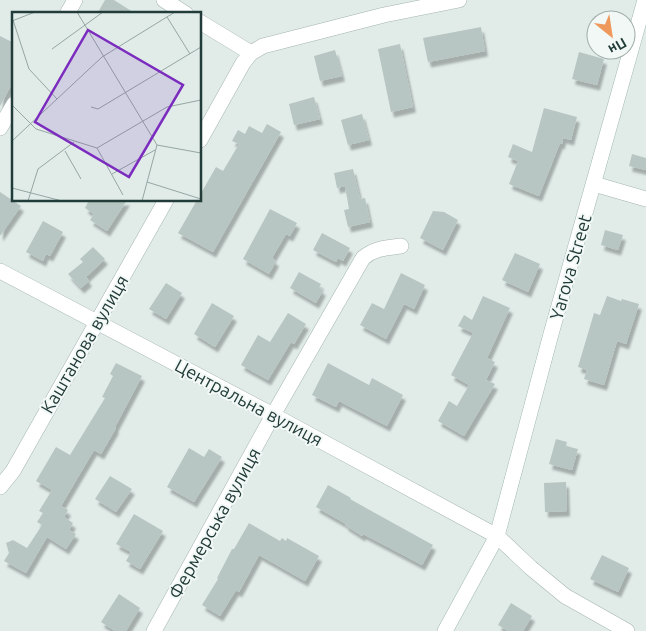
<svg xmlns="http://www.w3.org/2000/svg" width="646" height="631" font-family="Ubuntu,sans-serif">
	<defs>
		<filter id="shadow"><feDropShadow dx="3" dy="5.5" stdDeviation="1" flood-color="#0004"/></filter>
	</defs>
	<rect width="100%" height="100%" fill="#e1ece9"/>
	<path fill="#b7c6c2" filter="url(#shadow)" d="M105,0h9l22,14h-39z
		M481,27l4,24 -57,11 -5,-24z
		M0,36l14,7v37l-14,26z
		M400,44l13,63 -22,5 -13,-63z
		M335,50l7,26 -22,5 -6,-25z
		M579,52l25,7 -7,26 -25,-6z
		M314,97l6,22 -26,6 -5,-21z
		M544,108l33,9 -6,23 -8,-2 -1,6 -2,-1 -21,53 -30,-12 9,-23 -10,-4 5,-13 19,8z
		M362,114l7,26 -21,5 -7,-25z
		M267,124l14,8 -68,120 -35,-19 19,-33h3v-5l16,-28 7,4 16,-27 -7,-3 6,-11 7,4 4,-8 13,7z
		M632,154l14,4v12l-17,-4z
		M353,169l7,30 5,-1 5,24 -22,5 -4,-17 5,-1 -4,-23 -8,2 -3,-15z
		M0,192l21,14 -21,30z
		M89,200h38l-20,31 -17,-11 4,-6 -9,-6z
		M270,209l27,14 -7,13 -4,-2 -14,24 4,3 -7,13 -26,-15z
		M433,211l11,1 14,8 -15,30 -23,-12z
		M43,221l20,11 -13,24 -4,-2 -3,7 -17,-9z
		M605,230l18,5 -5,15 -17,-5z
		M322,233l28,15 -7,13 -5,-3 -2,4 -23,-12z
		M93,247l12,12 -19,18 3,4 -8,7 -13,-14 15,-12 -3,-3z
		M515,253l25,11 -12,28 -26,-12z
		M299,272l22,12 -2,4 4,2 -7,13 -26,-15z
		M401,273l24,12 -11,24 -10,-5 -18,35 -26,-14 12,-22 12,6z
		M166,283l16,10 -16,26 -17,-10z
		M483,296l27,12 -23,50 8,4 -9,18 9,4 -31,52 -26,-15 11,-20 8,5 12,-21 -18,-10 22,-42 -15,-7 6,-11 8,5z
		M607,296l14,5 1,-2 17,5 -13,40 -9,-3 -13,44 -20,-6 3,-9 -9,-3 16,-54 6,2z
		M212,303l22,13 -19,31 -21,-13z
		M288,313l18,11 -12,20 -3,-2 -23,38 -27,-15 17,-30 12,7z
		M116,363l26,13 -27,51 1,1 -15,26 -7,-4 -33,56 7,4 -4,7 9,6 -4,7 7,4 -10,15 -19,-12 -21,36 -22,-12 5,-8 -3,-10 7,-3 14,8 15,-23 -5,-3 6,-9 -4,-2 13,-21 -16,-9 20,-34 14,8 35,-57 -3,-1 11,-21 -3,-2z
		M328,363l41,22 3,-7 31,17 -16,31 -48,-25 -3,6 -24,-12z
		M556,439l11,3 -1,4 12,3 -6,21 -23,-6z
		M189,448l15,9 5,-8 13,8 -28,45 -27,-15z
		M110,476l22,13 -16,23 -21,-13z
		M566,482l1,29 -22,1 -1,-29z
		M328,485l23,13 -1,1 25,14 58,32 -11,20 -34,-18 -25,-13 -1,2 -17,-11 1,-1 -30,-17z
		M134,514l29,17 -23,38 -14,-8 5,-9 -15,-8z
		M249,523l31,18 2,-3 4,3 1,-3 32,18 -14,25 -46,-26 -20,37 -3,-2 -16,26 -18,-11 16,-26 -1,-1 15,-29h2z
		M602,555l27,13 -11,24 -28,-13z
		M119,594l21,14 -14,23h-11l-14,-9z
		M511,603l21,13 -9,15h-15l-10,-6z"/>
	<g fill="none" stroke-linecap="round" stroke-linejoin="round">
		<g stroke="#a4b4b1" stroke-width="16">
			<path id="street" d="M164,0l22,14
				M67,14l8,-14
				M200,22l51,31
				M0,128l14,-24
				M200,140l43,-77 8,-10 12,-7 121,-31 75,-15
				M594,184l52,15
				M0,271l273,144 224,121 34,32 34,28 62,35
				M0,487l13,-16 153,-271
				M154,631l119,-216 90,-157c12,-10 23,-10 38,-12"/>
		</g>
		<g stroke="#a0b7b3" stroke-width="16">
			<path id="secondary" d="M445,631l52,-95 54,-202 94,-334"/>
		</g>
		<use href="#street" stroke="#fff" stroke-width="15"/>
		<use href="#secondary" stroke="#fff" stroke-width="15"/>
	</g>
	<g text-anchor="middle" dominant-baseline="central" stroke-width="4" stroke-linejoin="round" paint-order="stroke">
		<g font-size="18" fill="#223c39" stroke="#f2f8f6">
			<text transform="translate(570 267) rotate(-74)">Yarova Street</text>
			<text transform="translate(84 344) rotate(-60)">Каштанова вулиця</text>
			<text transform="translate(249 402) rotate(28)">Центральна вулиця</text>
			<text transform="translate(214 523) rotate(-61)">Фермерська вулиця</text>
		</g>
	</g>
	<g transform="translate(12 12)">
		<rect width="189" height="189" fill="#e1ece9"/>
		<path fill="none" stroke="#95a6a3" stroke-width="1" d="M65,0l80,133 -15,56M155,5l23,37M1,8l16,49 28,30M0,9l23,-9M40,37l51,-37M0,93l24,24 61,19 70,-41 34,-7M79,95l7,2 103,-62M0,129l90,-84 73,-45M145,133l44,8M85,136l26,47M53,139l16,28M100,162l43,-24M135,170l54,17M0,176l50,13M16,189l10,-32 36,-27"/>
		<path fill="#7b2cbf" fill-opacity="0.15" stroke="#7b2cbf" stroke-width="2.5" d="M76,18l95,55 -54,92 -94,-55z"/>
		<rect width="189" height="189" fill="none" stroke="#223c39" stroke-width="2.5"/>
	</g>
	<g transform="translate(611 35) rotate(150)"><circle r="24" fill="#f2f8f6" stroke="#9fadaa"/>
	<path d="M0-4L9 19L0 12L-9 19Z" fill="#ef985b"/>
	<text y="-8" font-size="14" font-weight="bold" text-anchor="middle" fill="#223c39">Пн</text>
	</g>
</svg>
